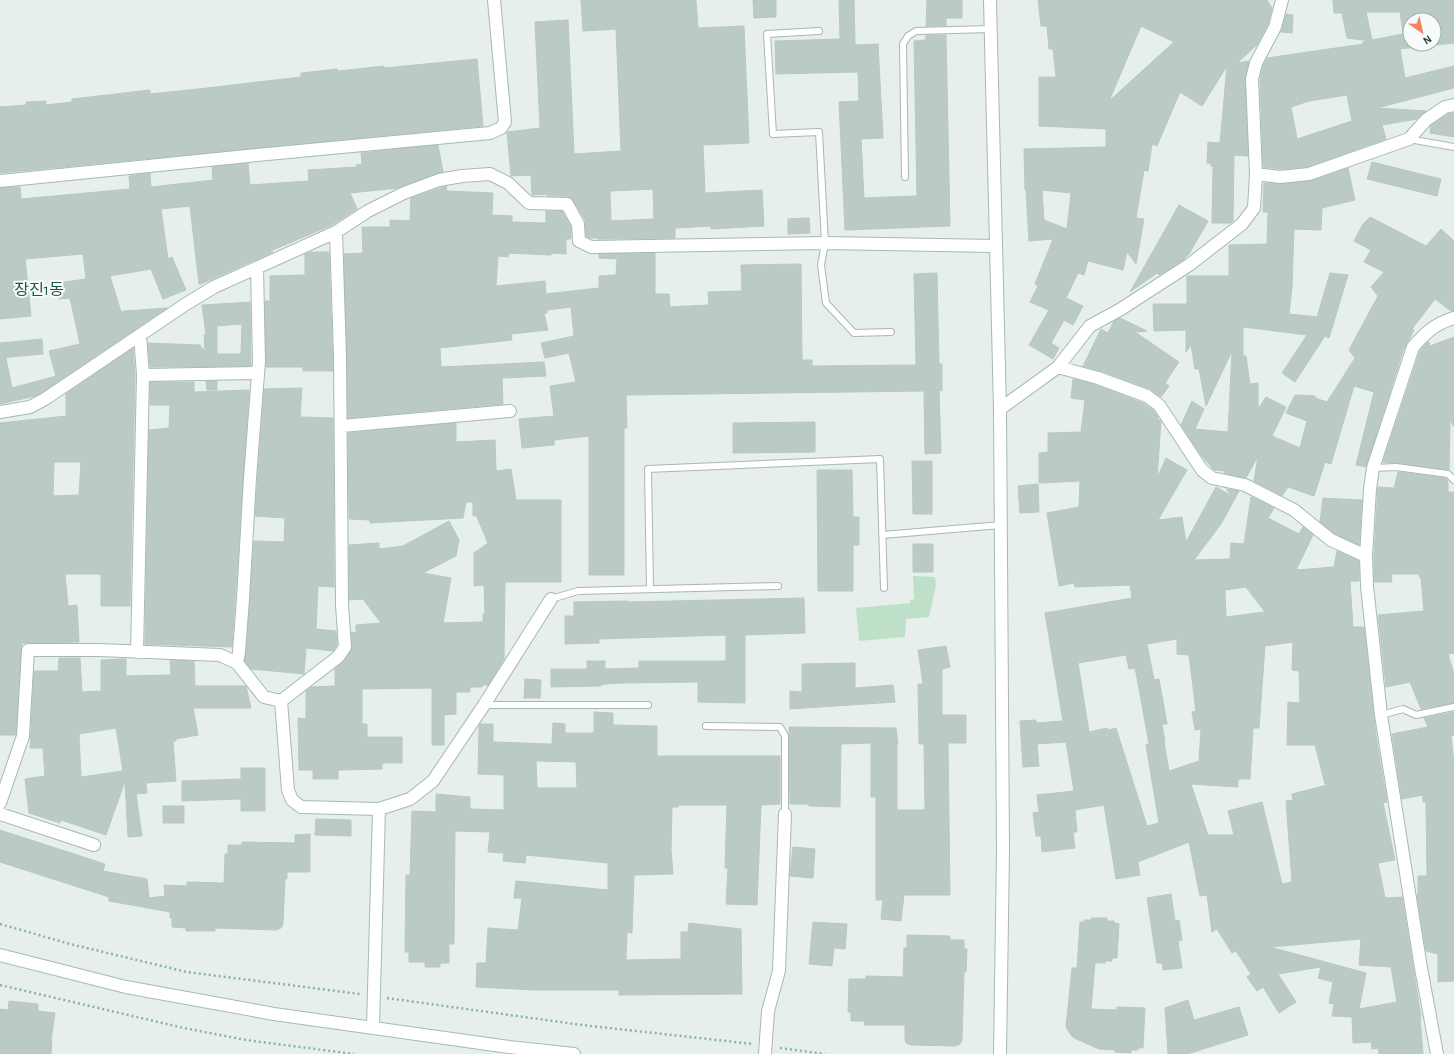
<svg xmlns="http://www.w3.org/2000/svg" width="1454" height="1054" font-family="'Alegreya Sans','Noto Sans KR',sans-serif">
	<rect width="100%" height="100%" fill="#e6efeb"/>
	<path fill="#bfe0c8" d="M913,576l22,1 1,8 -7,32 -23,2 -1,18 -46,4 -3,-33 54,-5v-3l4,-1z"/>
	<path fill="#bbcac4" stroke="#b8c9c2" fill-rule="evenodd" d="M581,0h115l2,28 46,-2 5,117 -46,2 2,48 57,-3 2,36 -53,3v-3l-36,2v10l-77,1v-1h-8l-4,-2 -1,-16 -14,-22 -4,-2h-20v-2l-15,1 -1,-20 -20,1 -4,-44 33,-4 -5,-106 33,-2 6,134 47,-3 -5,-122 -33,2zM653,189l1,30 -43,2 -1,-30z
		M753,0h23v17l-22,1z
		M839,0h15l1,45 23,-1 5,94 -22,1 3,59 53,-2 -3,-155 12,-1v-5h20l4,191 -105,4 -6,-128 20,-1 -1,-29 -82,2 -1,-33 65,-2z
		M927,0h35v18h-16v8h-20z
		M1038,0h229l5,8 -4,16 -11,21 -20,18 12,-2 -4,18 3,77 -14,-1 -1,66 -2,2h-19l1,-57h-2v-3h-4l1,-21 12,1 7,-77 -25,40 -22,-14 -23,54 -5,-2 -4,27 -4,-1 -8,48 8,1 -8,45 -9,-12 -4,18 -35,-9 -4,14 -6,-2 -12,25 17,8 -10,19 -9,-5 -13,23 8,5 -6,11 -24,-14 20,-35 -19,-8 8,-16 -3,-2 18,-45 -24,2 -3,-51h-1l-1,-41 82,-2v-18l-67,-3v-49h17l-3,-28h-4l-2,-23h-6zM1141,26l33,16 -65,59zM1042,190l29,3 -4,36 -23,-9z
		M1333,0h121v43l-54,6 5,29 49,-12v22l-77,20 49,3 -9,8 -35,6 4,14 -79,28 -27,2 -17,-2 -3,-87 3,-14 4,-8 96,-14v-2l8,-1 -24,-3 -5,-25h-8zM1366,12h34l3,22 -31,6zM1410,20h24v24h-24zM1347,95l5,26 -55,18 -6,-32 18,-6z
		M1286,14l7,1 -1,18 -11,-1z
		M477,59l6,67 -483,47v-66l26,-2v-3l20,-1v4l26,-3v-3l78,-9v4l57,-6 94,-11v-4l36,-4 1,2 46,-5v2z
		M1454,113v24l-24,-4 1,-8 17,-11z
		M438,145l5,27 -45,16 -48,5 7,16 -25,16 -64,27h5l-72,32h-2l-9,-78 -29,3 7,50 4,-2 14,33 -23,9 -12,-30 -41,7 11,36 3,-1 43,-3 -126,85 -6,3 -35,8v-45l6,-1 6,30 44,-12 -7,-25 31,-7 -10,-46 -11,1 -2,-16 29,-4 -3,-25 -58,5 6,57 -31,3v-131l20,-1 1,12 109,-10 -1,-13 21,-3 1,14 62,-7 -1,-13 36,-4 2,22 59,-4 -1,-11 49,-3 -1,-2 6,-1 -1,-11z
		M1372,162l69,17 -4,17 -70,-17z
		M1348,168l7,32 -33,8 -1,22 -27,-1 -2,58 -3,27 28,3 13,-44 18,2 -19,63 -4,-2 -30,46 -13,-9 25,-38 -64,-8v29h3l4,28 8,-1v26l8,-12 20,10 -14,29 28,12 7,-27 -21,-8 9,-18 20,1v2l12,4 28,-44 -6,-8 29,-54 -7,-9 13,-15 -20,-10 7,-12 -17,-9 9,-17 7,-7 56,29 15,-17 13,12v70h-3l-16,-12 -23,30 2,1 -11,21 -37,116 -10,-2 18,-73 -20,-6 -23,78 -6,-2 -11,34 -26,-9 -6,9 -28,-15 4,-25 -12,22 -22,-5 1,-2 -11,-1 -13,-15 -20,-30 11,-24 12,8 -9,20 33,3 4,-81 -26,55 -7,-37h-4l-4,-24 -5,7v-22l-32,1 -1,-27h34v-28h42v-31l38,-1 1,-32h-5l1,-29 17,1 29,-3z
		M446,186l1,5 46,2 -1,22 20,1v6l34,1v-12h16l9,15v13h-5v15l-15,-1v2l-42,-2 -1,4 -10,-1 -2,30 49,-5 1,13 53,-6v-12l17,-1 1,-16 -18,-1v-4l56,-1v41h14l1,13 39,-2 -1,-13 34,-1 -1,-26 60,-1 1,96h10v6l104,-1 -2,-91 23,-1 2,91h3v27l-3,-1 2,63 -16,1 -1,-63 -298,4 1,33h-3v147h-35v-139l-35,4v5l-32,3 -3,-29 35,-3 -4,-30 26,-4 -7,-29 -24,5 -4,-15 33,-7 -3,-29 -24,3v3h-3l4,17 -37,4 1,6 -72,8 1,19 103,-5 2,14 -44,2 1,26 -155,14 -4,-164 19,-1 -1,-26h28v-7l20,1 1,-23z
		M1179,205l29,16 -19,33 -6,6 -24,15 -2,-2 -27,19z
		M809,218l1,15 -22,1v-15z
		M311,252h18l4,119h-30v-4h-37l-1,-66h5v-25l35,-1v-21z
		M250,302l1,64 -101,1 -2,-24 52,2 5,7 -1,-17h2l-4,-30zM242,324l-1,30h-24v-28z
		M1120,318l27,13 -12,1 44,30 -14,21 4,3 -8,11 -11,-8 -49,-18 -18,-5 18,-37 7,4 6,-12z
		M1454,337v90l-4,-7 -1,50 -52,-7 -14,-1 37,-111 6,-8 3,-1 1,4z
		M42,339l1,15 -43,4v-15z
		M133,348l2,27 -5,231h-29v-32h-36l3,32 9,-1 2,37 -57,1 -6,92h-16v-312l66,-7v-22zM54,462h27l-2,33 -26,1z
		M1073,379l23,6 47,18 10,7 5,7v3l3,1 -4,57 9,-20 21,12 -29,50 24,-3 4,25 30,-55 16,9 -6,-7 13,2 -18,33 -27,36 36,-1 1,-16 13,1 7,-47 23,11 -6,10 31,16 4,-7 10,8 -17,35 38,-3 3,-16 22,10v20h-9l3,46h11l12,109 11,66 -4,1 12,57 -17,3 7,35 17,-1 19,120h-1l3,37h-44l-1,-6 -6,1 -1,-7 -18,1 -1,-26 -20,-1 2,-12 -5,-1 4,-21 -15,-4 3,-11 -43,7 18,28 -17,11 -16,-26 -6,4 -10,-14 4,-3 -15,-23 -4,2 -15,-24 -5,3 -5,-37 -7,1 -11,-54 -51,20 2,13 -24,4 -12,-74 -29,5 2,22h-4l2,16 -33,4 -1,-16h-5l-3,-23 6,-1 -2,-17 37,-4 -8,-49 -29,2 2,22 -16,1 -3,-46 16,-1v3l27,-2 -18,-108 87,-15 -2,-13 -55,2 -1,-4 -15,3 -12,-73 32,-6 1,-26 -41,2v-30l9,-1v-19l33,-1 4,-32 -14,-2zM1246,587l19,25 -39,5 -1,-27zM1177,639v15l12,1 7,56 -4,1 3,18 6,-1 -2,32 -30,10 -5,-29h1l-3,-18h5l-8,-45 -5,1 -7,-36zM1293,642l-1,28 7,1 1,32 -12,-1 -1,43h28l10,39h6l-39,10 1,6 -7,1 6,81 -10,2 -20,-82 -34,9 6,24h-26l-17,-51 47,3v-8h12l3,-51h6l6,-82zM1126,655l3,14 6,-1 3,15 11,61 -3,1 13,78 -12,3 -31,-98 -8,2 -1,-2 -18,4 -11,-69zM1361,939l-2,26 32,2 6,35 -38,7 7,-36 -96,-26z
		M206,381h11v9h-10z
		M150,382h44v10l55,-2 -17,257 -87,-3 4,-214 20,-2 1,-23h-20z
		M302,388l-2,29 33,1 1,169 -16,-1 -2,43 20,2 1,14 -4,6 -27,-3 -2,26 -53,-5 -6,-8 9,-120 30,1 1,-24 -30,-2 9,-127z
		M815,422v30l-82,1v-30z
		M456,423v19l39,-2 1,31 15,-2 5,31h45v82h-56l-1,77 -16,26h-6v2h-12v5h-14v22l-12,1v30h-12v-57l-70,1v35h5v13h35v26h-20v6l-44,1v9h-25v-9h-14l-1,-52 8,1v-28l5,-4 24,-1v-17l9,-8 7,-10 1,-5 -1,-14 5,1v-8l25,-2 -18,-24 -14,1v-55l30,-2v6l24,-3 46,-25 10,19 -3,16 -33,17 28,5 -8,45 40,-1v-8h2l-1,-29 -10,1v-33l14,-10 -12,-28 -3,1v-14h-7l-3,16 -93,5v-3l-21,-1 -1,-86z
		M912,461h20v53h-19z
		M817,470h35l1,47h6v28h-6v46h-35z
		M1398,472l48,6 2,3v11h6v161l-6,1 6,20v29l-33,6 -11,-27 -24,5 -8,-72 46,-4 -3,-33h-1l-1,-4h-28l1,8h-18v-26l4,-69 16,1z
		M1038,484l1,28 -19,1 -2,-27z
		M1323,498l39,2 -3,45 -24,-11 -15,-12z
		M913,544h20v28h-20z
		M804,598l1,35 -60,2v68l-47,-1v-20l-75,1 -19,1 -4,2 -49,1v-18h36v-8h18v8l34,-1v-7h87v-26l-127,4v4l-34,1v-28h9v-14l54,-1v1z
		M946,646l4,21 -8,2v46h24v28h-18l2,152h-46l-3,26 -20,-2 2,-19h-7v-103h-5v-54l-30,1 -1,63 -31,-1v-2h-19l-1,-77 107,1 2,16h-1v66h28l-1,-66h-5l-1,-60h5l-5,-34z
		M59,658h21l2,34 19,-1v-31l25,-1v17l45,-1 -1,-15 24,1 1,25h51l5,22h-58l5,27 -22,4v2h-3l3,40 -30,2 1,10 -11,1 6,42 -14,1 -3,-56 -19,54 -45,-15 -1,3 -31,-10 -4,-34 20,-3 -2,-28h-13l4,-77h24zM116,728l7,43 -42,6 -2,-43z
		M855,663v25l38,-3 2,17 -105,7v-18l12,1v-28z
		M525,679l16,1 -1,18h-16z
		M594,712l19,1v12l44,1v30h123v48l-19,1 -4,100 -31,-1 2,-36h-3l2,-63h-49v2h-6l-1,43 2,24 -39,1 -2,58 -5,-1 -1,28 55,-1v-27h7l1,-9 52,6 1,65 -123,1v-5h-83l-60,-3 1,-24h9l2,-35 30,2 4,-32h-8l2,-17 92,9v-27l-82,-8 -1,8 -22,-2 1,-8 -16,-1 2,-20 -35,-1 -1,113h-5v19h-9v4h-15v-5h-16v-10h-4l1,-77h4l2,-64 24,1v-18l34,3v12l34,1v-35l-26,-1 1,-48 1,-2h13v18l59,2 1,-21 12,1v9h29zM536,761l40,1 1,26h-40z
		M1454,712v23l-3,1 3,28v217l-16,1v-28l-12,-3 -9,-56h1v-19h9l-1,-74h-3v-7l-21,4 -10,-65 36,-7 -4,-9z
		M241,768h24v43h-24v-12l-59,2v-20l59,-2z
		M163,806h21v17h-21z
		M316,819l35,1v16l-36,-1z
		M0,830l105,34 -2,7 44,8 2,19 16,-2 -1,-11 23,1v-4l37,1 1,-29h3v-9h14v-3l53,1v-8l15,-1v38h-23v7h-2l-2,45 -2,4 -5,2 -61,-2v3h-29v-3l-14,-1v-9h-2v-6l-61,-11v-4l-109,-35z
		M793,847l22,2 -2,29 -23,-2z
		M1171,894l4,27 4,-1 3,20 -4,1 4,27 -19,2 -1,-7h-5l-10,-65z
		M1091,918h16v3h7v2l5,1 -2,34h-5v3h-7v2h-10l-4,46 26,1v-3l28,1 -2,40h-5v2h-7v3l-16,-1v-2l-16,-1 -25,-11 -3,-3 -5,-8 6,-59h5l3,-46h4v-2h7z
		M813,922l34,2 -2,25 -11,-1 -2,18 -23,-2z
		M907,935l43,1v4h14v9h3l-1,23h-2l-2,68 -2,4 -5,2 -44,-1 -5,-2 -1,-4v-14h-41l1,-4h-14v-9h-3l1,-33h17v-3l37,1 1,-29h3z
		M1188,1000l6,20 45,-13 9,28 -61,19h-19l-3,-46z
		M9,1001l29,3v7l17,2 -4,28h1l-1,13h-51v-45l8,1z"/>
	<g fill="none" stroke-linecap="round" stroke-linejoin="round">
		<g stroke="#a8b8b2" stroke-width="8">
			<path id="service" d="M819,31l-52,3 6,100 46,-2 6,111 -4,22 5,38 28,30 37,-1
				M1409,139l45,8
				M905,177l-2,-133 5,-8 8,-5 75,-2
				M1373,468l23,-1 52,7 6,6
				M882,535l119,-10
				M650,588l-2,-119 232,-10 4,129
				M551,599l27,-8 200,-5
				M484,705h164
				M1381,715l22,-6 13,6 38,-8
				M706,726l74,1 5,9v78"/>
		</g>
		<g stroke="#a8b8b2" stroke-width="14">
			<path id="minor" d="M1256,174l24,3 29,-3 100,-35 17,-19 19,-13 9,-2
				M0,181l257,-26 233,-22 11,-5 4,-6 -11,-122
				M336,232l4,124 2,249 3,42 -7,10 -57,44 7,89 4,10 9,7 78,2 31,-10 23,-18 51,-76 67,-106
				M1058,367l40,11 49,18 12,9 43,65 10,8 33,7 49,25 37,30 35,16
				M143,375l115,-2
				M1000,409l58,-42 32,-41 31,-17 68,-44 53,-41 12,-16 2,-34 -4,-95 4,-16 19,-36 7,-27
				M0,412l30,-5 15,-8 141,-95 28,-17 122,-55 32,-21 36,-18 35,-13 23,-4 28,-2 18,9 21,20 38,1 11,20 1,17 12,6 234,-4 171,3
				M342,426l168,-15
				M137,652l6,-277 -3,-40
				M237,663l2,-11 4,-53 7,-121 9,-117 -2,-93
				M0,803l23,-67 5,-86h72l120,5 17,8 27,34 17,4
				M0,814l94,31
				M373,1027l6,-218
				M765,1054l3,-43 11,-40 6,-157
				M1437,1054l-16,-86 -40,-253 -14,-129 -1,-30 4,-67 3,-21 40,-121c13,-15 22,-23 41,-29"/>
		</g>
		<g stroke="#a8b8b2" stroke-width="14">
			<path id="tertiary" d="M990,0l10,409 3,441 -3,204"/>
		</g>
		<g stroke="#a4bbb3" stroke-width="14">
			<path id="secondary" d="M0,955l126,32 148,27 235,33 65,7"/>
		</g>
		<path stroke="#86b3a5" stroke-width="2.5" stroke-dasharray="2 3" stroke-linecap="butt" d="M0,924l70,20 117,28 173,22
			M0,985l184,43 62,12 108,14
			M387,998l195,27 171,19
			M780,1048l45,6"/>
		<use href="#service" stroke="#fff" stroke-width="6"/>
		<use href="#minor" stroke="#fff" stroke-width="12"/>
		<use href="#tertiary" stroke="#fff" stroke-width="12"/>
		<use href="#secondary" stroke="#fff" stroke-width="12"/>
	</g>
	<g text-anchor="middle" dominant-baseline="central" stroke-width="4" stroke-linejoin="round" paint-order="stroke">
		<g font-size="16" fill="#1f5548" stroke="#f7fbf9">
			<text x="39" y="290">장진1동</text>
		</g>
	</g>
	<g transform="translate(1422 32) rotate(146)"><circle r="19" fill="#f7fbf9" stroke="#a3b1ad"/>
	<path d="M0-3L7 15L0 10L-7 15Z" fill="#f4845f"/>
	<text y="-6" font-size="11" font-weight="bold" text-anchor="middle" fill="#24423a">N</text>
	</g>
</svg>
